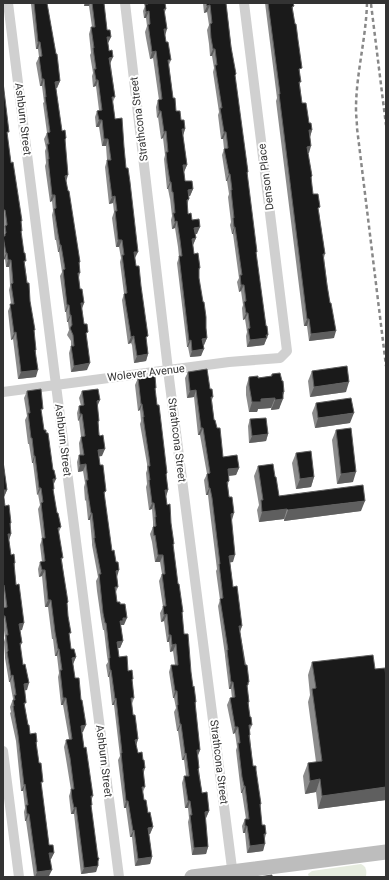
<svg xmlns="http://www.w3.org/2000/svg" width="389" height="880" font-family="Roboto,sans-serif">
	<rect width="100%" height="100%" fill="#fff"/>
	<path fill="#e6ecdf" d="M361,864c5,2 6,7 5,12l-2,1h-55l-1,-3 4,-3z"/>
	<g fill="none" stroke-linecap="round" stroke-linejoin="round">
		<path stroke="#d0d0d0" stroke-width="10" d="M8,3l49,390 62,484
			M125,3l44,375 64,498
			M3,392l226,-30 51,-4 7,-7 -43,-348
			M3,751l16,126"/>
		<path stroke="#bdbdbd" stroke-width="15" d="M192,877l194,-25"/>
		<path stroke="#888" stroke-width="2.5" stroke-dasharray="4 3" stroke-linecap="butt" d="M367,3c-1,36 -11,71 -11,106 0,7 1,13 1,19l29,238
			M371,4l15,121"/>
	</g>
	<path fill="#8c8c8c" d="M31,3h16l9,51 2,11v2l2,14 -3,7h-1l6,43 4,7 -1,3 1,40 14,81 -1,2 1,9 -1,5 1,11 4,14 -2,6 2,15 2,12 1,34 -16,2 -2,-19 2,-7v-5l-4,-6 2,-5 -1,-8h-1l-1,-10h-1l-5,-36 2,-4 -3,-20h-1l-2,-12h-1l-3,-25 1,-4 -1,-10 -2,1 -5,-36 1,-3 -1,-12 1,-3 -2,-9 3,-6 -4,-30 1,-1 -2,-16h-2l-4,-23 3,-6 -1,-8h-2l-5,-45z
		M84,3h20l3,27 4,7 -3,6 7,54 -2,5 2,17 9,28 11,111 13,96 -2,7 -12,2 -2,-18 -1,-2 -3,1 -6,-44 2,-6 -4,-32 1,-4 -2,-11h-3l-4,-29 2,-6 -1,-9 -4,1 -4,-37 2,-7 -1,-14h-4l-3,-19h-3l-1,-10 2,-6 2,-1 -3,-24 -3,1 -1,-11 1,-3 -3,-18 1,-2 -2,-19 2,-7h1l-3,-21h-5z
		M144,3h21l1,6 -1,3v24l1,6 5,18 -2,5 4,33 3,13 9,18 -2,6 4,30 -3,7 1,9 8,8 -3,7h-1v3l-2,6 1,9 4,6 5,14h-2l1,4 -3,7 1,9 6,14 -1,2v8l8,60 -3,7h-1l-2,11 -11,1 -2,-10h-1l-10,-84 2,-6 -1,-10 -3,-19 -3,1 -1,-9 1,-4 -2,-18v1l-2,-10h-1l-3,-30 1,-4 -2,-17 -2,1 -3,-22 -1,1 -1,-11 2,-7h1l-6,-42 -3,1 -4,-21 -1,-6 2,-6 -1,-8h-2l-1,-7 2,-5z
		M203,3h23l9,74 13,95 -1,2 9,80 10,72 2,9 -4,10 -17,2 -1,-11 1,-4 -2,-13 -2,1 -1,-12 1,-3 -2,-14 -2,1 -2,-10 2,-4 -6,-44h-1l-2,-9 1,-3 -3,-25 1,-3 -2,-13h-1l-4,-26 2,-6 -1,-10h-2l-3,-24 1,-3 -6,-40 1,-4 -2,-12h-2l-1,-12 -2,-14 2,-5 -2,-13 -3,1z
		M265,3h28v7l7,64v11l2,18 7,20 3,7 -2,7 -2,16 4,23 -1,4 2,14 6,18 6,42 -1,4 10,80 -25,3 -2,-15h-3l-28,-225 1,-3z
		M3,82l4,54 14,87v11l4,31 9,66 2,21v25l-18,2 -5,-40 -2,1 -3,-29 3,-7 -2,-14 1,-4 -1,-19h-3l-1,-8 -2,1v-30l1,-3 -1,-7z
		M312,371l34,21 -36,5 -2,-16z
		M188,372l22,17 3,8 -1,3 2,20 3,8 6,29 16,11 -3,7 -7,1 -1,10 4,34h-1l2,42h-3l3,25 9,39 -2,5 9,51 -2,5 2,15 -1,3 2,12 2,8 -2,5v7l3,29 8,38 -1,3 2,18 4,9 -1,4 -2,13 -16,2 -2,-20h-2l-1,-7 3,-7h1l-4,-26h-1l-1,-9 -4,-34 1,-3 -2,-14 -2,1 -6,-29 3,-7h2l-1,-9h-2l-4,-33v-1l-7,-49 2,-6 -4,-29 1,-2 -8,-65 -1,-9h-2l-2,-15 3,-6 -7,-39h-2l-4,-38 -7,1 -2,-20z
		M272,374l12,18 -5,17 -8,1v-2l-13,1 -1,3h-8l-3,-17v-8l3,-10 9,1 13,-2z
		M138,378l17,12 12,83 -1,4 2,13 -2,6 18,138 9,53 3,15 -1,3 5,45 -2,6 1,12v2l3,23 7,18 -3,7h-1l3,29 -2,7 -14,1 -4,-33 1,-4 -1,-10h-3l-3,-25 2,-7h2l-2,-16h-2l-4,-29h-1l-3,-19 2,-4 -2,-10h-1l-4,-26 2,-7h4l-2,-14 -3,1 -1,-10h-2l-3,-21 -3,1 -1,-9 3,-6 -4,-26 3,-7 -2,-12h-5l-3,-20 -2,-8 3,-7v-5l-1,-13 -3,1 -3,-23 1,-3 -1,-11 1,-3v-6l-7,-40 1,-3 -1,-11 -2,1 -3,-26z
		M27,391l14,22 3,17 10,55 -1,6 4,22 4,14 -2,5 3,28 5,44 2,32 2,13 5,8 -3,7 10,68h-1l2,16 9,48 -2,5v6l7,55 -2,10 -15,2 -7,-60h-3l-2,-18 2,-6 -4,-25 -3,-18 2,-7 3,-1 -6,-34h-2l-3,-28 1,-4 -2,-17h-2l-2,-17h-1l-4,-32h-3l-3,-31 -3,1 -1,-8 2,-7h2l-2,-17 2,-6 -4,-30 2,-4 -2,-11 -1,1 -4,-32h-1l-3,-19h-1l-3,-24 2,-4 -3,-18z
		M82,391l15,16 2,14 -1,2 4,33h-3l1,9 6,26 -2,3 8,57 5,26 1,10 -2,5 1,10 7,23h-3v1l2,15 -3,7h-2l1,9 9,14 4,10 2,17 -2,6 1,11 5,24 -2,6 7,29 2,13 -2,5 1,8 9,27 -3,7h-1l3,23 -2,7 -15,2 -3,-29h-2l-4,-29h-2l-6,-48 2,-4 -6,-51h-2l-3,-28h-1l-2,-12 2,-3 -1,-6 -3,-26h-1l-2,-11 -4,-28 -1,-10 2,-4 -6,-32v-3l-2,-22h-2l-2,-20 -1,1 -1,-14 1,-4 -2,-12 -5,1 -1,-10 2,-7h1l-1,-12 2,-6 -2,-17 -1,1 -1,-8 2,-7h2l-2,-8z
		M316,403l34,20 -35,5 -3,-15z
		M250,419l18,15 -2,7 -17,2 -1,-17z
		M336,430l17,52 -16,2 -5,-44z
		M296,453l18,24 -3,10 -15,2 -4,-26z
		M3,461l4,29 -3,7 1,9 6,17 -1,3 1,8 -2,6 2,15 4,8 -1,3 8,64h-2l2,13 -2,4 7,43h-2v17l3,18 2,9 7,8 -1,3 13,100 5,8 -3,6 -1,1 -1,16 -4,1h-11l-8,-56h-1l-1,-9 1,-4 -2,-17h-2l-5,-50 -6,-28 1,-1 -1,-5 3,-8 -3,-17h-1l-4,-24v-2l-1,-14 1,-4 -2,-15v-15h1l-1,-4z
		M258,466l17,11 4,19 82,15 -77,10v-2l-25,3 -2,-12 2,-5 -5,-29z
		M312,662l63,7 11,9v122l-68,9 -2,-17 -11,2 -2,-18 5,-13 8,-1 -8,-60 2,-7 -2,-20z"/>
	<path fill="#5f5f5f" d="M86,3h4l-1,3h-5z
		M210,5l-3,7 -3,1 3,-7z
		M149,11l-3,7h-2l2,-6z
		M164,29h3l-2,7z
		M107,37h4l-3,6 -3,1z
		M38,42h2l-2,7h-2z
		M213,49h2l-3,7h-2z
		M156,51l-3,7 -3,1 2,-7z
		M113,57l-3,7 -1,-6z
		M42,79h2l-2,7h-2z
		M96,80h2l-2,6 -3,1z
		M60,81l-3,7 -4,1 2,-7z
		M159,111h2l-3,6 -1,1z
		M99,120h3l-3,7h-3z
		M182,129h3l-2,7z
		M309,130h3l-2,7z
		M166,131l-3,7 -2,1 3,-7z
		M224,132h2l-3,7h-2z
		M104,139h4l-2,7h-4z
		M311,146l-2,7 -4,1 2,-7z
		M183,165h4l-3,7z
		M229,174h1l-3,7h-1z
		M68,175l-2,7 -1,-6z
		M170,182h1l-3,7h-1z
		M193,189l-3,7h-5l3,-6z
		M52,195h3l-3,6 -2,1z
		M115,196l-2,7 -4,1 3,-7z
		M177,221l-2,7 -3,1 3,-7z
		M200,227l-3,7h-6l3,-6z
		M234,227h1l-2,7h-1z
		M196,238l-3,7 -1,-6z
		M118,240h4l-3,7h-3z
		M60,245h1l-2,7h-1z
		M134,252h4l-3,6 -4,1z
		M6,253h1l-2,6 -2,1z
		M8,260h3l-2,7h-3z
		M241,285h3l-3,6 -2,1z
		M81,303h3l-3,7z
		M67,305h2l-3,7h-1z
		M246,313h2l-3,6 -2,1z
		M70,315h1l-3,7h-1z
		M307,319h2l-2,7h-3z
		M336,331l-2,7 -25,3 2,-7z
		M16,332l-3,7 -2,1 3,-7z
		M266,335h2l-4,10 -17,2 3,-7z
		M134,336l-3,7 -3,1 3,-7z
		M207,338l-3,7 -4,1 2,-7z
		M191,340l-3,7h-1l2,-6z
		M204,349l-3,7 -11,1 2,-6z
		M148,354l-2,7 -12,2 3,-7z
		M90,363l-3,7 -16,2 3,-6z
		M38,370l-2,7 -18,2 3,-7z
		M349,382l-3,10 -36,5 4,-10z
		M196,390l-2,7 -7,1 3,-7z
		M283,392h1l-3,8 2,-1 -4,10 -8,1 4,-10z
		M275,398l-4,10 -13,1 -1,3h-8l3,-10 9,-3z
		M100,400l-3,7v-6z
		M141,404h1l-2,6 -2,1z
		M354,413l-4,10 -35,5 3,-10z
		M80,414h2l-3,6 -1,1z
		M201,428h2l-3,7h-2z
		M268,434l-2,7 -17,2 3,-7z
		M105,449l-3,7 -6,1 2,-7z
		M34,456h1l-2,7h-1z
		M86,464l-3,7 -5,1 2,-7z
		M239,468l-3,7 -10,1 2,-7z
		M356,472l-3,10 -16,2 4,-10z
		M314,477l-3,10 -15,2 4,-10z
		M53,479h3l-3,7z
		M39,488h2l-3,6 -1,1z
		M209,488h1l-2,7h-2z
		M3,490h4l-3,7h-1z
		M165,490h3l-2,7z
		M365,501l-4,10 -77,10 4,-11z
		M152,503h2l-2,6 -3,1z
		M287,509l-3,10 -25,3 3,-10z
		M91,513h1l-2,7h-2z
		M234,513l-2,7h-4l3,-6z
		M8,534h3l-2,6z
		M158,555h5l-3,7h-5z
		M235,555l-2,7 -6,1 2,-7z
		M42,570h3l-3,6 -3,1z
		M119,570l-2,7 -1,-6z
		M48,600h3l-3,7h-3z
		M167,614l-3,7 -3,1 3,-7z
		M3,616h2l-2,6z
		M123,618h4l-3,7h-3l-1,3v-7z
		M24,623l-2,7 -5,1 2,-7z
		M239,626h3l-2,6z
		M169,635h2l-2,7h-2z
		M123,641l-3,7h-5l2,-6z
		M176,644l-3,7 -3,1 2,-7z
		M58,649h1l-2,7h-2z
		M76,657l-3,7h-4l3,-6z
		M110,670h1l-2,7h-1z
		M13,675l-3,7h-1l2,-6z
		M231,682h2l-2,7h-2z
		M29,683l-2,7 -5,1 2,-7z
		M175,691h2l-3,7h-1z
		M63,698h3l-3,7h-2z
		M116,698l-2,7h-2l3,-6z
		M180,724h1l-3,7h-1z
		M86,725l-3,7 -4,1 2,-7z
		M235,727h3l-3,6 -2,1z
		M138,739l-2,7 -1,-6z
		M197,750h3l-3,7z
		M186,753l-2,7h-2l3,-6z
		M145,768l-2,7v-6z
		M320,779l-4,13 -11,2 5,-13z
		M25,784l-2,7h-2l3,-6z
		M244,786h1l-3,7h-1z
		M386,787v13l-68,9 4,-13z
		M126,801h2l-2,7h-2z
		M188,801h2l-2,7h-3z
		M76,807l-2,7h-3l3,-6z
		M209,811l-3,7h-4l3,-6z
		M27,814h2l-3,7h-1z
		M245,826h2l-2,7h-2z
		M153,827l-3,7 -5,1 3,-7z
		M134,830l-2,7h-2l3,-6z
		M265,844l-2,7 -16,2 3,-7z
		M208,847l-2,7 -14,1 2,-7z
		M49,853h5l-3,6 -4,1z
		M152,857l-2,7 -15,2 3,-7z
		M99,858l-3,8h2l-2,6 -15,2 3,-6z
		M52,870l-3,6 -14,1 2,-5z"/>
	<path fill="#1a1a1a" stroke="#5f5f5f" d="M34,3h13l9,51h1l3,27 -5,1 7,49 3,-1 1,8 -1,1 3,36 -3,1 3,15h1l11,71h-1l1,11h-2l2,16h2l2,14h-3l3,21h3l1,8 -2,1 4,30 -16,3 -3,-20h3l-1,-11 -3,-7 2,-3 -1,-10h-1l-1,-10h-2l-4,-35 2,-1 -4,-24h-1l-2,-11 -4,-25 2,-1 -1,-13h-3l-4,-36h1l-2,-15h2l-2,-11 3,-1 -5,-35h1l-2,-18h-2l-3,-22 3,-1 -2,-14h-2z
		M92,3h12l3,27h3l1,7h-4l2,14 3,-1 1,7 -4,1 6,39h-3l3,22 7,-1 2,29 2,21h2l2,14 8,70h-4l2,14h3l2,20 7,50 -2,1 2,17 -11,2 -3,-18v-2l-3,1 -7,-43 3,-1 -5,-38h2l-2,-15h-4l-3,-29h2l-2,-15 -3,1 -5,-37h4l-3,-21h-4l-2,-19h-3l-2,-9 5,-1 -4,-30h-2l-2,-11h2l-3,-21h1l-3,-21h4z
		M148,3h17l1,6h-2l3,20h-3l2,13h2l3,18h-3l5,38h2l1,13h4l1,9h3l1,9h-3l5,36h-4l2,16h7l1,8 -5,1 1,9 -2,1 1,14 3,-1 1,7 7,-1 1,8 -6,1 2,10 -4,1 2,15 4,-1 2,15h-1v10l4,24h1l2,15v11l1,10 -5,1 2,10 -12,2 -1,-11 -2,1 -10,-85h3l-2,-16 -3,-19 -2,1 -2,-9h2l-2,-21h-1l-1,-10h-1l-3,-19 -1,-11h2l-2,-21 -2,1 -3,-21h-2l-1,-11 4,-1 -6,-48 -4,1 -3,-21 -1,-6 2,-1 -1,-13 -3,1 -1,-8h3z
		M206,3h20l5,44 5,27 -1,1 13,97h-1l10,80h-1l10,74h1l1,9h-2l1,3 -17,2 -2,-11 2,-1 -2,-15h-2l-2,-11 2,-1 -2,-16h-3l-1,-10h2l-7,-48h-1l-1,-9h1l-3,-28h1l-2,-16h-1l-5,-25 4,-1 -2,-16h-2l-4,-24h2l-7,-43h2l-2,-16h-2l-2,-11 -1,-14 2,-1 -2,-18 -3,1z
		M268,3h25l1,3 -2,1 3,17h1l2,16 4,28 -3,1 2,13h-2l3,21h4l3,20h2l1,7h-3l2,16 -4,1 5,29 -1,1 2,17h5l2,13 -2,1 7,46h-2l4,31 3,18h1l5,28 -25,3 -2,-15h-2l-28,-225h1z
		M3,82l6,50h-2l4,31 2,-1 9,59h-1l1,10h-1l3,22h1l1,8h-2l3,22h2l1,18 5,29h-1l2,20h-1l3,20 -17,2 -5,-40 -2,1 -4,-29h4l-3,-20 2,-1 -2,-23h-3l-1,-7h-1l-3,-17h2v-2l1,-1 -1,-7 2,-1v-1l-2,-14h-2z
		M347,366l2,16 -35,5 -2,-16z
		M207,369l3,20h2l1,8h-2l3,23h1l2,8h3l3,29 14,-2 2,13 -11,1 1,12 -2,1 2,15h3l2,16 -3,1 4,41 -6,1 4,31 4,-1 5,40h-3l6,39h2l2,17h-1v3h-1l2,17h-1l2,15h1l1,8h-3l1,10h-1l4,31h3v4l5,34h-1l2,21h3l1,9h-2l1,10 -15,2 -3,-20h-2v-7h4l-4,-33h-1l-2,-9 -4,-34h2l-2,-16h-3l-5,-29 5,-1 -2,-15h-2l-4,-32h1l-8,-51 3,-1 -4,-34h1l-8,-66 -2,-10h-1l-2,-14 3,-1 -7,-45h-2l-5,-38 -6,1 -2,-19z
		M280,373l2,8h1l1,11h-1v7l-8,1v-2l-14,1v3h-9l-3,-17v-8l9,-1v2l14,-2v-2z
		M155,376l1,12h-1l2,17h2l8,68 -1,1 2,16h-3l2,15 3,-1 1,19 3,21h-1l5,40h1l4,28h-1l2,22h4l3,38 2,15 1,-1 2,16h-1l5,48h-3l2,18 -1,1 4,24 5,-1 2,19 -4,1 3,35 -14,1 -4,-33h2l-2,-14h-2l-4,-25h5l-3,-23 -1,1 -4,-30h-1l-3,-19h1l-1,-14h-2l-4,-26h7l-2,-21 -4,1 -1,-10h-2l-2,-21 -3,1 -1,-9h3l-4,-32h3l-2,-19h-5l-3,-20 -1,1 -1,-9 3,-1 -1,-9h1l-2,-14h-2l-3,-23h1l-2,-14h2l-1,-9 -6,-40h1l-2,-13h-1l-3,-26z
		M41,389l2,20h-2l3,21h2v3h2l5,37h1l2,9h-3l1,10h-1l4,24h1l3,14 -3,1 5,30h-2l7,44 -1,1 1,13 3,17h-2l2,16h3l2,8 -4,1 3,20h4l2,22h1l4,25 -5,1 3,22 2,-1 7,49h-2l1,9h-1l7,53h1l-1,3v5l-14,2 -8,-61 -2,1 -2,-9 -1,-10h3l-4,-31 -4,-18 6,-1 -6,-41h-3l-3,-28h2l-3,-21h-1l-3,-17 -4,-32h-3l-3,-30h-3l-2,-8 5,-1 -3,-23h3l-4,-35 2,-1 -2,-14h-2l-4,-32h-1l-2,-18h-1l-3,-25h2l-3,-22z
		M98,389l2,11 -3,1 2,20h-1l1,14 1,1 3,-1 2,14 -7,1 2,15h3l3,26 -2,1 8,59 2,-1 2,12h2l1,8 -3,1 2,16h-3l2,15h3v2h5l2,14h-4v3h-3l3,20 -6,1 2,15 8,-1 1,15 4,-1 1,9h-1l2,19h-3l2,17h2l3,24 -3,1 3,13 4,-1 1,8h1l1,8 -2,1 2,18h-3l2,13h2l2,13 2,-1 3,15 -5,1 4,29 -14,2 -4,-29 -1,1 -5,-30h-2l-5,-48h1l-6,-55 -1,1 -4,-29h-1l-1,-12h1l-1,-9 -3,-26h-1l-2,-10 -3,-29 -1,-10h2l-7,-36h1l-3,-25h-1l-3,-19 -2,-14h2l-2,-16 -6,1 -1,-10h5l-3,-18 4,-1 -3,-22h-2l-1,-8 5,-1 -2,-14z
		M351,398l3,15 -36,5 -2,-15z
		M266,418l2,16 -16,2 -2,-17z
		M351,428l5,44 -15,2 -5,-44z
		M311,451l3,26 -14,2 -4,-26z
		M3,461l4,29h-4z
		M273,464l2,13h1l3,19 84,-11 2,16 -77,9 -1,-1 -25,3 -1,-12h2l-5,-34z
		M3,491l2,15 4,-1 2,18h-1l1,11h-3l3,21 3,-1 1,9h-1l2,22 3,-1 5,39 -5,1 3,19h-2l3,22 2,-1 4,19 -5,1 2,18v1h-2l4,22h1l1,9 6,-1 1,9h-1l3,21h2l2,19h-2l8,63h4l1,8h-5l3,17 -15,2 -8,-58h-2l-1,-9h2l-3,-21 -1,1 -6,-50 -5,-29h1l-1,-6h2l-1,-5h2l-3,-20 -2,1 -4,-24 1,-1 -2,-16h2l-3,-19h-2v-8l4,-1 -3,-22h-1z
		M373,655l2,14 10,-1 1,10v109l-64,9 -2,-17 -10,2 -2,-18 14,-2 -10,-72 4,-1 -4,-26z
		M272,875v2h-13z"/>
	<g text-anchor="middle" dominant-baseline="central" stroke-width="4" stroke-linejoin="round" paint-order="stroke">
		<g font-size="11" fill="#333" stroke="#fff">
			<text transform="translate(23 119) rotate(83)">Ashburn Street</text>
			<text transform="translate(139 119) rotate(-97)">Strathcona Street</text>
			<text transform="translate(266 177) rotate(-97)">Denson Place</text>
			<text transform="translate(146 373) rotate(-7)">Wolever Avenue</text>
			<text transform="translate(63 440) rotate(83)">Ashburn Street</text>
			<text transform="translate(177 440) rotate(83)">Strathcona Street</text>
			<text transform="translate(104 761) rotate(83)">Ashburn Street</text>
			<text transform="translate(219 762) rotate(83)">Strathcona Street</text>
		</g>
	</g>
	<rect width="389" height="880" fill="none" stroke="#333333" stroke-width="8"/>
</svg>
